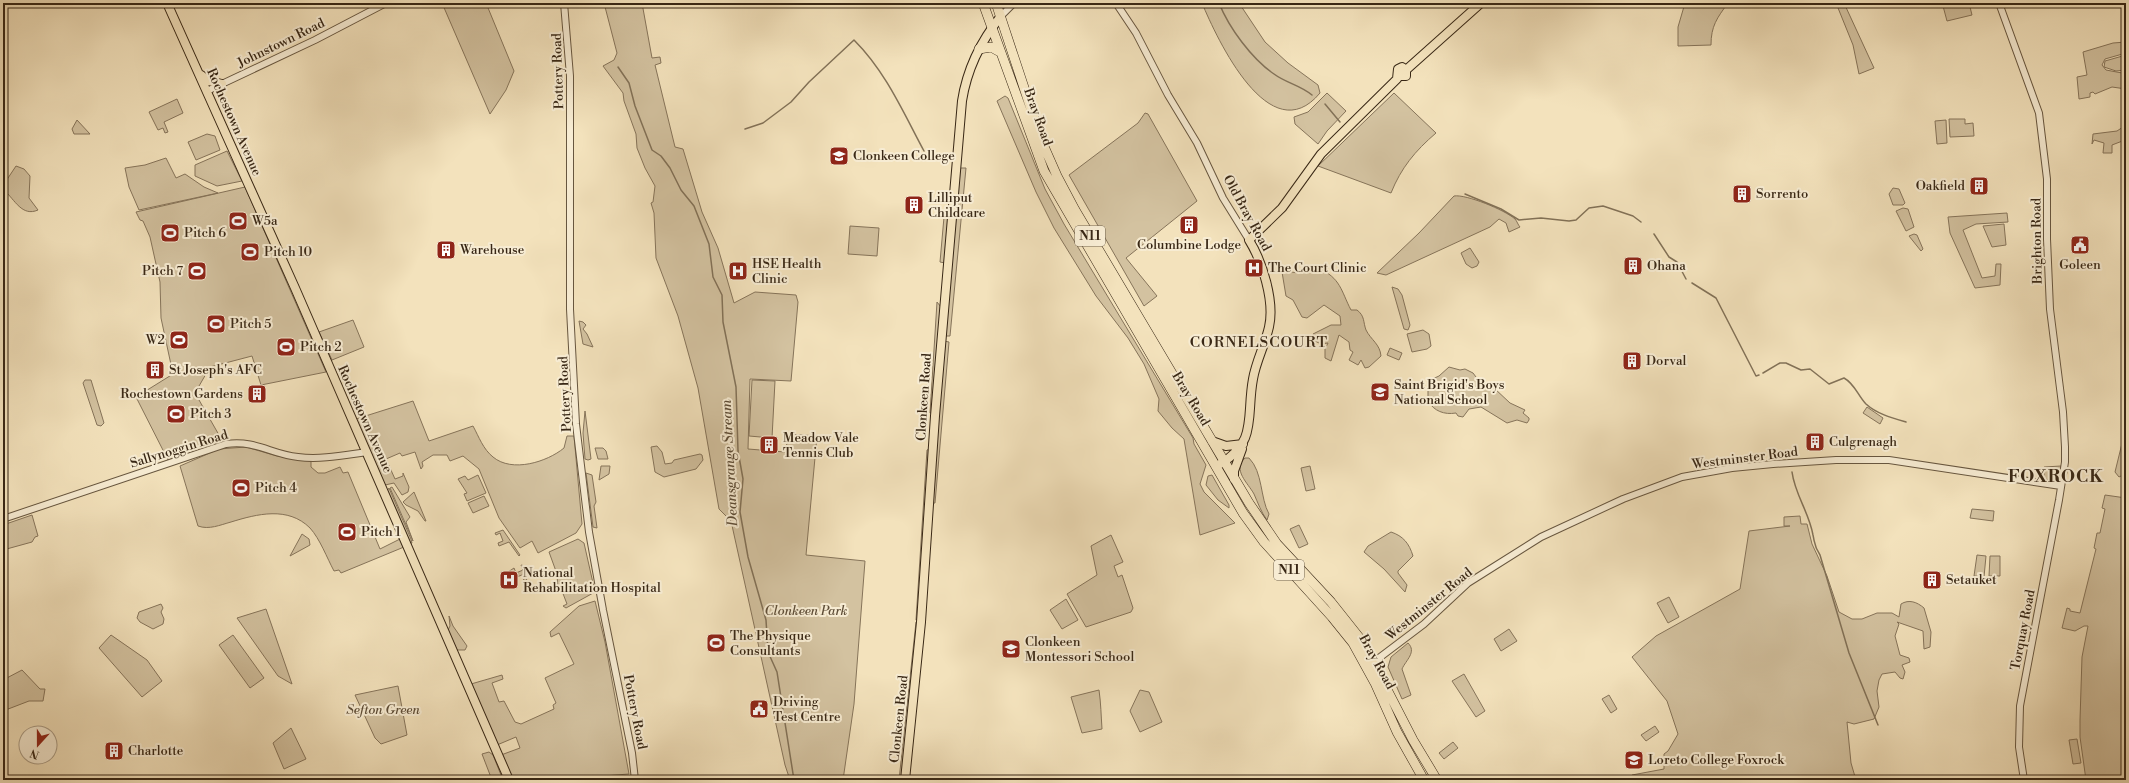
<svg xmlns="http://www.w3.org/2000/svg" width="2129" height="783" font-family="'Libre Bodoni',serif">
	<rect width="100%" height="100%" fill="#f3e2bc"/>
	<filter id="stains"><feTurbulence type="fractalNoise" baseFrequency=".005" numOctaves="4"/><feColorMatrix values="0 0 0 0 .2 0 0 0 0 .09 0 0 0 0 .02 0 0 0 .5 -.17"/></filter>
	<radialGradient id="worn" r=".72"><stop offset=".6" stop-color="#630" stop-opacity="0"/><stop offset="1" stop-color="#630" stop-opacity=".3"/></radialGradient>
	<path fill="#d3c2a0" stroke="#86745a" d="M442,3h44l28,68 -8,19 -16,24z
		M604,3h38l10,55 8,-1 1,6 -6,2 20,82 8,2 19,63 16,36 16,55 21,-11 41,3 2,7 -7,79 -41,-2 -2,70 37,3 4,-18 28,2 -11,119 59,6 -11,143 -11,76h-53l-5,-15 -54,-244 -12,-12 -21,-121 -20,-72 -22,-58 -2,-45 -3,-10 2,-1 2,-16 -10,-18 -8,-20 -1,-14 -12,-33 -1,-8 -20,-27 11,-6 3,-7z
		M1202,3h37l26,39 23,21 30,22 2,8c-50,60 -103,-54 -118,-90z
		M1685,3h43c-11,15 -17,23 -17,42l-33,1v-19z
		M1836,3h8l30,65 -15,6 -6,-29z
		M1954,3h15l3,12 -25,6 -4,-15z
		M2126,42v11l-21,6 -3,6 4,5 16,3 2,-1 -2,4 4,-1v14l-14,-2 -17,7 -2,-2 -3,1v4l-11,2 -2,-22 10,-2 -4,-23 30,-9z
		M2126,55v15l-10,1 -12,-4 1,-6z
		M1327,93l19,18 -19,20 -9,13 -23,-20 -1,-7 14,-5z
		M1394,93l42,40c-21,18 -35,35 -45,60l-73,-27z
		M1005,96l3,2 37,91 19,35 129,214 1,6 12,21 -6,19 4,8 31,31 -35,12 -16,-96 -12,-11 -14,-17 1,-12 -15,-35 -16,-26 -32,-42 -42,-68 -18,-36 -39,-91z
		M177,99l6,14 -19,9 4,10 -3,1 -2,-5 -5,2 -9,-18z
		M1145,113l3,1 49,87 -71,57 31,38 -13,10 -75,-131 69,-52z
		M1949,119h16v5l8,-1 1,13 -24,1z
		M77,120l13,14h-16l-2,-5z
		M1946,120l1,23 -10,1 -2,-23z
		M2126,125l-1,15 -13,5v8h-9l1,-10 -10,-3 -2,4 1,-10 24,-3z
		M207,134l8,2 5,14 -24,10 -8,-18z
		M227,151l15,30 -25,5 -22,-10v-11z
		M166,158l10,20 9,-4 19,13 14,6 -79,17 -10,-23 -4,-19 20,-3z
		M16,166l8,3 6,7 -1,22 9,12c-16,7 -23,-10 -34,-20v-6z
		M960,168h6l-16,168h-6z
		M245,187l81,185 -65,13 -9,-29 -42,11 -15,26 28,49 -55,18 -32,-63 37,-23 -12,-56 -1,-36 -10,-45 -7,-16 -3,-1 -4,-8z
		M1893,188l6,1 6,14 -2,2h-10l-4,-11z
		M1454,196c12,-2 51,14 61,23 2,2 3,6 5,8l-11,5 -3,-9 -7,-4 -9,8 -104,48 -9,-2 42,-40z
		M1903,208l5,1 6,18 -8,4 -10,-20z
		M2007,213l1,9 -32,2 -13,6 19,48 13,-2 1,-12h5l-1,21 -25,3 -25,-55 -2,-16z
		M944,217h5l-4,46 -5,-1z
		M2004,224l2,21 -14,2 -9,-21z
		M850,226l29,2 -2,28 -29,-2z
		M1914,234l3,1 6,14 -2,2 -12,-15z
		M1470,248l9,14 -2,4 -5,2 -6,-4 -5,-11z
		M1318,268c23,10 23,23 33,42h6c8,6 6,12 9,20 5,10 14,14 15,26l-12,11 -4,1 -4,-8 -3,5 -9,-5 4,-8 -3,-2 -1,-8 -10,-7 -8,26 -6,-3v-9l3,-6 -7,1 -6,-3 -2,-7 18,-9h10l-1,-9 -16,-11 -17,13 -5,-1 -9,-17 -7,-4 -4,-24 3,-2c9,4 24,4 33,-2z
		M1392,287l6,2 4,6 8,30 -2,5 -4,-1z
		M937,302l4,5 -9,106h-2z
		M353,320l11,27 -32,13 -13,-28z
		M579,321l4,1 3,3 -3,4 4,5 6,13 -10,-3z
		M1423,330l6,4 2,12 -4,3 -15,3 -5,-18z
		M944,341l5,1 -14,161h-3z
		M1390,348l12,5 -3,7 -12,-5z
		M1449,367l11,3 5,-1 8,4 6,8 -2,7 7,1 4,-3 6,2 16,15 15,7 -2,3 6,5v2l-2,3 -10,-3 -10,3 -26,-16 -12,2 -6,8 -5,-1 -2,-3c-12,2 -22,-2 -28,-12v-20l11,-5z
		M85,380h6l13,43 -3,3 -4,-1 -14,-42z
		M752,380l23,1 -3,57 -23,-2z
		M413,401l16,40 44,-15c6,11 10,23 20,31 19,16 54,5 71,-9l3,-12h7l8,88 -6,9 -38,20 -6,-12 -12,7 -21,-30 -20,-49 -16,-13 -13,5 -3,-6h-14l-11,7 1,4 -2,3 -6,-17 -13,4 -2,-3 -14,6 9,20 8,-3v-3l6,14 -1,5 -6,3 -8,-12 -9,2 -29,-66z
		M1867,407l16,11 -3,6 -17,-11z
		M585,411l6,48 -3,1 -3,-1 -2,-26z
		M2126,427v37l-3,11 -4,2 -4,-5z
		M657,446l5,6 3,12 7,-1 2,-3 26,-6 2,1 1,5 -7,9 -32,8 -9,-5 -4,-25z
		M246,447l31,9 34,5v6l7,6h7l15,-6 3,6 5,-1 32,77 20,-10 4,8 -63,26 -2,-3 -5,1c-7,-13 -14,-32 -24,-43 -22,-22 -53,-14 -79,-6 -11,3 -22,8 -33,4l-18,-60 39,-17z
		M595,448h8l3,3 2,8h-10z
		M929,449l-11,171h-2l11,-170z
		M1245,458h4c14,14 11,40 20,56l-2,6c-6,-8 -9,-17 -13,-26 -6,-11 -22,-24 -9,-36z
		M601,466h9l-1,8 -10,6z
		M1310,466l5,23 -9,2 -5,-23z
		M2061,466l-2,15 -15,-2v-12z
		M586,473l6,2 4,27 -2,4 3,22 -4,-1z
		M478,475l8,18 -19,8 -3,-7 3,-1 -9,-14 7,-3 3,4z
		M1212,475l17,30v3l-11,-8 -12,-15 2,-9z
		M392,487l18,30 -4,5 7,19 -23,-53z
		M389,488l22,51 1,4 -3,1 -22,-53z
		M414,492l12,29h-1l-7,-10 -12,-6 -3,-3z
		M2105,495l21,3v282h-40l-6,-43v-17l2,-63 6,-31h-4l-9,5 -13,-3 5,-20 3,1v2l10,2 16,-64 -2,-1 3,-15h3l5,-24 -3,-1z
		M484,496l5,10 -16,7 -5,-10z
		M1972,509l22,2 -1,10 -23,-3z
		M32,515l6,21 -3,1 -3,5 -29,8v-25z
		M1800,516l1,8h6l5,20 15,32 12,36 13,7h10l15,-6h15l7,4 2,-13c8,-5 16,-2 23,4l7,24 -1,15 -6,2 -1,-18 -26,-9 2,2 -4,12 5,19 9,3 1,4 -8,3 3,7 -2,7 -3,-1 -5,-6 -13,2 -3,6 -2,11 2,16 -5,12 -20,5 -7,-2 4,41 5,17h-223l-1,-5 32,-6v-15l4,-3 10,-17 -11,-33 -35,-44 24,-21 84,-47 9,-58 41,-5h-6v-9z
		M1299,525l9,19 -9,4 -9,-19z
		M503,530l17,25 -1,1 -10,-14 -10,4 -1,-3 5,-2 -3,-8 -4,2 -1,-2z
		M1391,532c12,4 18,11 22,24l-15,15v2l9,12 -2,7 -21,-23 -20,-17 4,-6z
		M302,534l7,5 1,6 -20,11z
		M1111,535l12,27 -9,4 4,11 4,-2 11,33 -2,4 -45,15 -19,-33 30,-19 -6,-29z
		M578,539l6,4 11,49 -29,16 -3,-2 4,-2 -5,-13 -4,1 -1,-18 -8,-22z
		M1977,555l9,1 -2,21 -10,-1z
		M1990,556h10v20h-11z
		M521,565l4,1 3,6 -4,1 4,10h-3l-3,-8 -14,5 1,6 -3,-5 2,-9 6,-4 2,5 7,-3z
		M1669,597l10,20 -11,6 -11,-20z
		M1066,599l12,21 -16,9 -12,-19z
		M595,601l10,41 24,132 -78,6h-39l-11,-25 19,-7 -4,-11 -19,8 -26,-61 31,-9 1,4 -11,4 7,19 5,-1 11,21 6,2 33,-15 -1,-4 3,-2 -11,-25 29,-14 -15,-31 -8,4 -1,-5 29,-26z
		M161,604l2,4 -2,4 3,7 -1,5 -10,5 -13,-7 -3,-4 2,-6z
		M266,609l26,75 -14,-8 -41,-58z
		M449,616l4,10 14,20 -2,4h-8l-9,-20 2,-4z
		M916,622h2l-16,158h-3z
		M1509,629l8,12 -16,10 -7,-12z
		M111,635l36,25 15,21 -20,16 -43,-49z
		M233,635l31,43 -14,10 -31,-43z
		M1408,643c9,9 -2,17 -6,26l9,26 -9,4 -14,-32 3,-10z
		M22,670l18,19h5l-2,12h-14l-26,10v-31z
		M1464,674l21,37 -9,6 -24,-36z
		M398,686l9,49 -26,9 -6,-6 -20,-43z
		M1099,690c2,14 2,25 3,39l-20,4 -11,-36z
		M1140,690l9,2 13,30 -22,10 -10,-21z
		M1609,695l8,14 -6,4 -9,-14z
		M1655,726l4,6 -13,9 -5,-6z
		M291,728l15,31 -22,10 -11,-26z
		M2077,739l4,24 -8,1 -4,-24z
		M1453,742l5,6 -14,11 -5,-6z
		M489,752l4,3 10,25h-11l-10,-26z"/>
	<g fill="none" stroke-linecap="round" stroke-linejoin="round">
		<path stroke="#827157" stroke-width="1.5" d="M1219,3c10,25 33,56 55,71 12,9 26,11 38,21
			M618,67l11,16 6,23 17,44 9,6 9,12 11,22 13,16 15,38 4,33 9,18 1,27 13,65 2,64 5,28 -3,33 8,45 18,63 2,32 9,20 17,108
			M1325,104l15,18
			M745,129l18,-6 28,-21 18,-20 45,-42c32,32 49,72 70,111
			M1465,194l36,15 18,11 22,-2 28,3 7,-1 13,-12 14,-2 30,10 8,6
			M1654,234l15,23 8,5 9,17
			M1692,283l24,15 40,78 3,-1
			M1763,373l17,-10h6l15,7 9,-1 19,15 15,-6c11,6 14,18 22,26 11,10 26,14 40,18
			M1792,472c3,23 17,40 21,63 2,9 1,11 7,20l29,98 29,72"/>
		<g stroke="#67563f" stroke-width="8">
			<path id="minor" d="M564,3l6,73v233l6,115 13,108 14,78 29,143 3,27
				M1116,3l20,30 32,62 29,48 26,55 26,42
				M1999,3l40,110 8,66v60l3,70 13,103 2,35v15l-6,38 -39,206 -1,41 5,33
				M1001,16l13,-13
				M207,91l108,-51 71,-37
				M3,519l223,-75c31,-4 44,10 72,13 23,3 47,-2 69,-5
				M1371,664l53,-40 44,-41 73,-46 82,-38 59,-22 50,-9 41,-4 63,-4h53l172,26"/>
		</g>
		<g stroke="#382715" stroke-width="10">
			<path id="major" d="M167,3l128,285 214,492
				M201,75l8,6 13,3
				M1398,76h8v-6l75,-67
				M1212,441l14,5 17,-2
				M1220,464c38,-22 26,-48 33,-85 3,-18 12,-34 16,-52 6,-26 -7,-66 -20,-87l33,-32 39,-54 76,-75 1,-10 4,-2 4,3
				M1234,479v-8l8,-22
				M905,780l16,-158 14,-206 27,-315c5,-32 18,-59 39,-85"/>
		</g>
		<g stroke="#382715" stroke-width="10">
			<path id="highway" d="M983,3l61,168 199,342 21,29 68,75 21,26 22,40 22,49 27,48
				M996,3l46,139 15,34 18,34 174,293 28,41 54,58 31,39 51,99 24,40
				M979,49l12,-2 9,5"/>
		</g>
		<use href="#minor" stroke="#f7ecd3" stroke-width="6"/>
		<use href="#major" stroke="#f3e2bc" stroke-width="8"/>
		<use href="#highway" stroke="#f3e2bc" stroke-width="9"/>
	</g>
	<defs>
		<g id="school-square" transform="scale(1)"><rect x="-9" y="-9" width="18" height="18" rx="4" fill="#8f2418" stroke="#f7ecd3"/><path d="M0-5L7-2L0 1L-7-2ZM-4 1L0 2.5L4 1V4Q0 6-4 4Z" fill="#fff"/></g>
		<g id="building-square" transform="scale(1)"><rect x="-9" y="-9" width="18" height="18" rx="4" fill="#8f2418" stroke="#f7ecd3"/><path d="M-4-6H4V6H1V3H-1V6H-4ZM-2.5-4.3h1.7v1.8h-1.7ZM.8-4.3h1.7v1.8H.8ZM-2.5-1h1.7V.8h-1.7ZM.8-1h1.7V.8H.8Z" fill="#fff"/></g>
		<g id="stadium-square" transform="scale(1)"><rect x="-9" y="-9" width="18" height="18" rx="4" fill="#8f2418" stroke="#f7ecd3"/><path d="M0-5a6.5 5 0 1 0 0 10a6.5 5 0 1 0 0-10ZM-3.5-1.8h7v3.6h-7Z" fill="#fff"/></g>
		<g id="civic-square" transform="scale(1)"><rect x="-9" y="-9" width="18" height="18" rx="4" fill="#8f2418" stroke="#f7ecd3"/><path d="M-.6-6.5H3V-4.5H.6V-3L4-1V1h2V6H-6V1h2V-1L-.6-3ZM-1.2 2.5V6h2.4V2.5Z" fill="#fff"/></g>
		<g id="hospital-square" transform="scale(1)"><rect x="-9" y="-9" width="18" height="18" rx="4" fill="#8f2418" stroke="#f7ecd3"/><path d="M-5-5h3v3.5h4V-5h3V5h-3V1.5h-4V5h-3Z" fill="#fff"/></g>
	</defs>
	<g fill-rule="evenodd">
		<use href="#school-square" x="839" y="156"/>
		<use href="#building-square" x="1979" y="186"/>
		<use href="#building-square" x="1742" y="194"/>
		<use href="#building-square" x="914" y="205"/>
		<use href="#stadium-square" x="238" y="221"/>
		<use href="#building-square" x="1189" y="225"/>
		<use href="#stadium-square" x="170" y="233"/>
		<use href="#civic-square" x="2080" y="245"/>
		<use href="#building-square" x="446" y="250"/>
		<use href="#stadium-square" x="250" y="252"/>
		<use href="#building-square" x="1633" y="266"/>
		<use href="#hospital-square" x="1254" y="268"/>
		<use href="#stadium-square" x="197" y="271"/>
		<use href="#hospital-square" x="738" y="271"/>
		<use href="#stadium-square" x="216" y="324"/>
		<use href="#stadium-square" x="179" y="340"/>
		<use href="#stadium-square" x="286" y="347"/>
		<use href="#building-square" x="1632" y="361"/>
		<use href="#building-square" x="155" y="370"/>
		<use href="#school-square" x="1380" y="392"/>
		<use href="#building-square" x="257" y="394"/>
		<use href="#stadium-square" x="176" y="414"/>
		<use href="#building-square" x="1815" y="442"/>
		<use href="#building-square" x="769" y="445"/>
		<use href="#stadium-square" x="241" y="488"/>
		<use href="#stadium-square" x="347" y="532"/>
		<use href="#hospital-square" x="509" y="580"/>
		<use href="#building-square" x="1932" y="580"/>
		<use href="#stadium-square" x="716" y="643"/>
		<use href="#school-square" x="1011" y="649"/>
		<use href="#civic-square" x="759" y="709"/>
		<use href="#building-square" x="114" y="751"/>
		<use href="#school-square" x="1634" y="760"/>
	</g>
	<g text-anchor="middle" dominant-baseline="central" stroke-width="4" stroke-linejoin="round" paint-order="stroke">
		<g fill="#f7ecd3" stroke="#71624e" stroke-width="1">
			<rect x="1075" y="226" width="30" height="20" rx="3"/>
			<rect x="1274" y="560" width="30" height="20" rx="3"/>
		</g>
		<g font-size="12" font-weight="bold" fill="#382715">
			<text x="1090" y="236">N11</text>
			<text x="1289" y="570">N11</text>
		</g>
		<g font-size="13" fill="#382715" stroke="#f7ecd3">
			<text transform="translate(281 43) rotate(-26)">Johnstown Road</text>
			<text transform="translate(558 71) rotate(-92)">Pottery Road</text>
			<text transform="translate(1038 117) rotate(70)">Bray Road</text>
			<text transform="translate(234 122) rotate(66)">Rochestown Avenue</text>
			<text transform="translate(1247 213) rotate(61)">Old Bray Road</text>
			<text transform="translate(2037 241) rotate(-91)">Brighton Road</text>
			<text transform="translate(565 394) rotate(-93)">Pottery Road</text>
			<text transform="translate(924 397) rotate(-86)">Clonkeen Road</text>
			<text transform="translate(1191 399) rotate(59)">Bray Road</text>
			<text transform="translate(365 419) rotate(66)">Rochestown Avenue</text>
			<text transform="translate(179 449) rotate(-17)">Sallynoggin Road</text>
			<text transform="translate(1745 458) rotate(-7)">Westminster Road</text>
			<text transform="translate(1429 604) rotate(-39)">Westminster Road</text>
			<text transform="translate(2023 630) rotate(-79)">Torquay Road</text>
			<text transform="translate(1377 662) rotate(61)">Bray Road</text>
			<text transform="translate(635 712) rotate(79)">Pottery Road</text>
			<text transform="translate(899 719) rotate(-84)">Clonkeen Road</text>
		</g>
		<g font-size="13" fill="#382715" stroke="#f7ecd3" text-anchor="start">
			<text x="853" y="156">Clonkeen College</text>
			<text x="1965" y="186" text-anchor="end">Oakfield</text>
			<text x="1756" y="194">Sorrento</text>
			<text x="928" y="198">Lilliput<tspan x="928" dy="15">Childcare</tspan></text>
			<text x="252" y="221">W5a</text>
			<text x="184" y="233">Pitch 6</text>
			<text x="1189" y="245" text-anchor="middle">Columbine Lodge</text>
			<text x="460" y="250">Warehouse</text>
			<text x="264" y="252">Pitch 10</text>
			<text x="752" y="264">HSE Health<tspan x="752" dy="15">Clinic</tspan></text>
			<text x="2080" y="265" text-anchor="middle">Goleen</text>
			<text x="1647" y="266">Ohana</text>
			<text x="1268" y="268">The Court Clinic</text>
			<text x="183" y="271" text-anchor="end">Pitch 7</text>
			<text x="230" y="324">Pitch 5</text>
			<text x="165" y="340" text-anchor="end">W2</text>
			<text x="300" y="347">Pitch 2</text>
			<text x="1646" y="361">Dorval</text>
			<text x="169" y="370">St Joseph's AFC</text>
			<text x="1394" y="385">Saint Brigid's Boys<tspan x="1394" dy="15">National School</tspan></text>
			<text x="243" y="394" text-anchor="end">Rochestown Gardens</text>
			<text x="190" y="414">Pitch 3</text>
			<text x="783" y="438">Meadow Vale<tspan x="783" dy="15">Tennis Club</tspan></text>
			<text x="1829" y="442">Culgrenagh</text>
			<text x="255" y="488">Pitch 4</text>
			<text x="361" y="532">Pitch 1</text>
			<text x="523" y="573">National<tspan x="523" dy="15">Rehabilitation Hospital</tspan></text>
			<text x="1946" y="580">Setauket</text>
			<text x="730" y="636">The Physique<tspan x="730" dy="15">Consultants</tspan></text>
			<text x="1025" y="642">Clonkeen<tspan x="1025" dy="15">Montessori School</tspan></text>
			<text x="773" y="702">Driving<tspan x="773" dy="15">Test Centre</tspan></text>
			<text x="128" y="751">Charlotte</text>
			<text x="1648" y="760">Loreto College Foxrock</text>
		</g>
		<g font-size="13" font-style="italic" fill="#5f4e38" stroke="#f7ecd3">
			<text x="806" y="611">Clonkeen Park</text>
			<text x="383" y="710">Sefton Green</text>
		</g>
		<g font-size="14" font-style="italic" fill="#5d4c36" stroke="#f7ecd3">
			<text transform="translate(730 463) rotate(-93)">Deansgrange Stream</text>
		</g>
		<g font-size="15" letter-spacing="1" fill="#382715" stroke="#f7ecd3">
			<text x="1259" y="342">CORNELSCOURT</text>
		</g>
		<g font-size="17" font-weight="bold" letter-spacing="1" fill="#382715" stroke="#f7ecd3">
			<text x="2056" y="477">FOXROCK</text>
		</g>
	</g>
	<rect width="2129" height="783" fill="none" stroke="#f3e2bc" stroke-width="16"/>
	<rect x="4" y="4" width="2121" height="775" fill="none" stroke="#382715" stroke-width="2"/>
	<rect x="8" y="8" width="2113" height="767" fill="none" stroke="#382715"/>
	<g transform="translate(38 745) rotate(201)"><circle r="19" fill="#f7ecd3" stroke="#ab9d87"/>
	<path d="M0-3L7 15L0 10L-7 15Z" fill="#8f2418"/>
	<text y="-6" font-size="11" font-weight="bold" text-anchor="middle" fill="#382715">N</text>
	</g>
	<rect width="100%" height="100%" filter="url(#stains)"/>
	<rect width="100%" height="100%" fill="url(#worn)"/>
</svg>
